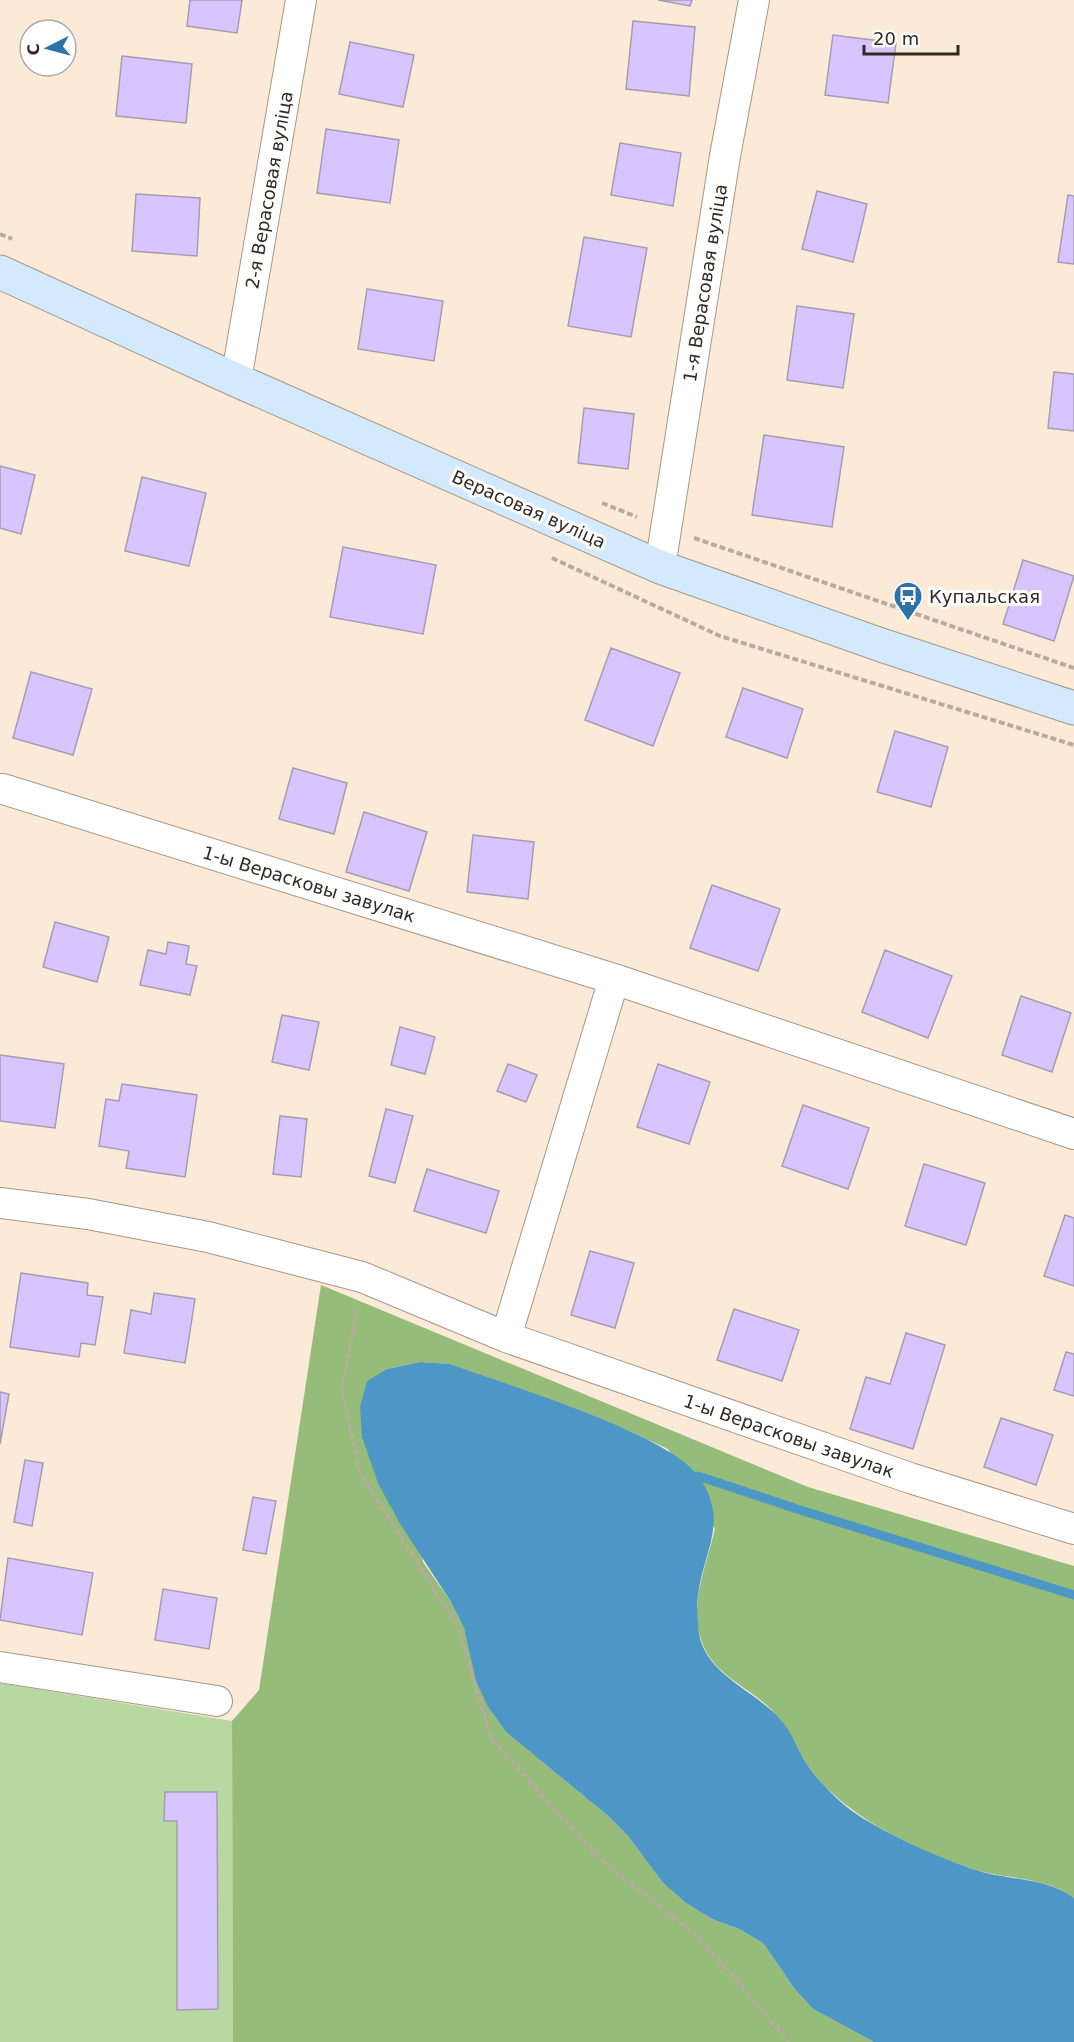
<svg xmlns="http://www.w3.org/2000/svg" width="1074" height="2042" font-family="'DejaVu Sans',sans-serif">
	<rect width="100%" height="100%" fill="#fbead8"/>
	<path fill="#b8d8a1" d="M0,1683l232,38 1,321h-233z"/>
	<path fill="#95bc79" d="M321,1285l487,202 266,79v332c-24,-19 -58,-19 -86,-25 -15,-3 -30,-9 -43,-14 -49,-20 -102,-47 -135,-90 -15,-19 -22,-42 -39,-60 -26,-25 -61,-35 -71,-73 -10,-34 7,-73 15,-107l-47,-80 -41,-19 -177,-66 -30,-2 -33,7 36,193 28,40 13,26 24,79 18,25 101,83 21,21 35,47 23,20 26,16 27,10 24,14 31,45 19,21 61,33h-641l-1,-321 27,-31z"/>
	<path fill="#4d97c6" d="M420,1362l30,2c56,21 219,69 249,113 31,45 4,74 -1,119 -2,11 0,26 1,37 6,41 55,57 80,85 14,14 19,36 31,51 9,12 21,24 32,34 28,25 107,60 144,70 29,7 63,6 88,25v144h-200l-61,-33 -19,-21 -31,-45 -24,-14 -27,-10 -26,-16 -23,-20 -35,-47 -21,-21 -101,-83 -18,-25 -12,-26 -12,-53 -13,-26 -52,-80 -21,-39 -16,-46 -2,-30 7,-26 20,-12z"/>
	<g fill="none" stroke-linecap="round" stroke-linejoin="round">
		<path stroke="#4d97c6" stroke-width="9" d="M698,1476l102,34 274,85"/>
	</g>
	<path fill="#d8c5ff" stroke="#a49db2" stroke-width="1.5" d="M190,0h52l-5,33 -50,-7z
		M658,0h34l-2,6z
		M633,21l62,6 -6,69 -63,-7z
		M833,35l63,8 -8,60 -63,-8z
		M350,42l64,13 -11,52 -64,-13z
		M122,56l70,8 -6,59 -70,-7z
		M326,129l73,11 -9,63 -73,-10z
		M620,143l61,10 -8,53 -62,-11z
		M817,191l50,13 -14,58 -51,-13z
		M136,194l64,4 -3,58 -65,-5z
		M1068,195l6,1v68l-16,-2z
		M584,237l63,11 -16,89 -63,-11z
		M367,289l76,12 -9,60 -76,-12z
		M797,306l57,8 -11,74 -56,-8z
		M1054,372l20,2v57l-26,-3z
		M584,408l50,6 -6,55 -50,-6z
		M764,435l80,12 -12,80 -80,-12z
		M0,466l35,9 -14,59 -21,-6z
		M142,477l64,16 -17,73 -64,-15z
		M343,547l93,18 -13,69 -93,-17z
		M1023,560l51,16 -20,65 -51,-17z
		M611,648l69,25 -27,73 -68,-26z
		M31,672l61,17 -19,66 -60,-17z
		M743,688l60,21 -16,49 -61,-21z
		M895,731l53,16 -17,60 -54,-15z
		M293,768l54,15 -13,51 -55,-15z
		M364,812l63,20 -18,59 -63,-19z
		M473,835l61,7 -6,57 -61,-7z
		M712,885l68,24 -22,62 -68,-23z
		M55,922l54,15 -12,45 -54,-15z
		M168,942l21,4 -3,18 11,2 -7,29 -50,-10 8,-35 18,4z
		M885,950l67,26 -24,62 -66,-26z
		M1021,996l50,17 -19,59 -50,-17z
		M282,1015l37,7 -10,48 -37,-8z
		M400,1027l35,10 -10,37 -34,-9z
		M0,1055l64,9 -9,64 -55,-7z
		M508,1064l29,11 -11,27 -29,-11z
		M658,1064l52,18 -21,62 -52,-17z
		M122,1084l75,11 -12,82 -59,-9 3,-17 -30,-5 7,-47 13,2z
		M803,1105l66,23 -21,61 -66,-23z
		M386,1109l27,7 -18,67 -26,-7z
		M280,1116l27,3 -6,58 -28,-3z
		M924,1164l61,19 -19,62 -61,-19z
		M427,1169l72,22 -13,42 -72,-22z
		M1065,1215l9,3v68l-30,-10z
		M590,1251l44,12 -19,65 -44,-13z
		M21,1273l67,10 -1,12 16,2 -8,48 -14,-2 -2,14 -69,-10z
		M154,1293l41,6 -10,64 -61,-10 7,-43 20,4z
		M734,1309l65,21 -17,51 -65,-21z
		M906,1333l39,12 -32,104 -63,-20 16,-52 24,7z
		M1066,1352l8,2v42l-20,-6z
		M0,1392l9,2 -9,50z
		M1001,1418l52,17 -17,50 -52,-18z
		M25,1460l18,3 -11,63 -18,-4z
		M253,1497l23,4 -10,53 -23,-4z
		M8,1558l85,15 -11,62 -82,-15z
		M163,1589l54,9 -8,51 -54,-9z
		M165,1792h52l1,217 -41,1v-189h-13z"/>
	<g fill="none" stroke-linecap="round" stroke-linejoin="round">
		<g stroke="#a79786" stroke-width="32">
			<path id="street" d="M236,380l65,-380
				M660,567l65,-411 29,-156
				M3,789l611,190 460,155
				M0,1203l88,11 120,23 154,40 144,60 404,141 164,51
				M506,1337l108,-358
				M0,1667l217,34"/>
		</g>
		<g stroke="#a79786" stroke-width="35">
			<path id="secondary" d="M0,272l236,108 424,187 224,79 190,62"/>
		</g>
		<path stroke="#b8aa9c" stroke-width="4" stroke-dasharray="6 3" stroke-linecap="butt" d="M0,234l12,5
			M602,503l35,14
			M694,538l380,130
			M552,558l168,78 354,109
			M357,1309l-15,81 18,83 98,154 33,112 108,119 100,80 90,104"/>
		<use href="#street" stroke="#fff" stroke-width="30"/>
		<use href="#secondary" stroke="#d3eafe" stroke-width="33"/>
	</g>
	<defs>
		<g id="bus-pin" transform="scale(1.5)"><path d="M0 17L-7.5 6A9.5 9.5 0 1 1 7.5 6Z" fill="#2c73a7" stroke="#fff"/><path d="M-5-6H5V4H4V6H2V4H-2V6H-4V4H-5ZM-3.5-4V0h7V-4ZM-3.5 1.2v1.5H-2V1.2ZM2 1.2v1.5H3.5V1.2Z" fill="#fff"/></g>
	</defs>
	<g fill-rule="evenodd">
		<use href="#bus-pin" x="908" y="596"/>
	</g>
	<g text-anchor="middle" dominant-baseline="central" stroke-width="6" stroke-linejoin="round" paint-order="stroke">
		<g font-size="18" fill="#302a23" stroke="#fff">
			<text transform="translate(269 190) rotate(-80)">2-я Верасовая вуліца</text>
			<text transform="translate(705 283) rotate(-81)">1-я Верасовая вуліца</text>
			<text transform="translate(529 509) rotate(24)">Верасовая вуліца</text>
			<text transform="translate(309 884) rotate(17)">1-ы Верасковы завулак</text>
			<text transform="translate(789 1436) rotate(19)">1-ы Верасковы завулак</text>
		</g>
		<g font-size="18" fill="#302a23" stroke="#fff" text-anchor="start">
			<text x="929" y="596">Купальская</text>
		</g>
	</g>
	<g transform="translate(48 48) rotate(264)"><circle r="28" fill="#ffffff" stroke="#acaaa7" stroke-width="1.5"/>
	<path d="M0-4.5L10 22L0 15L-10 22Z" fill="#2c73a7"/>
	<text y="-9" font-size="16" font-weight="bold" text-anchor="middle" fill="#302a23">С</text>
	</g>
	<path d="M864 45v9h94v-9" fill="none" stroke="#302a23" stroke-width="3"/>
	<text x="873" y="45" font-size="18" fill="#302a23" stroke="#ffffff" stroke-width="4.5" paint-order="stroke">20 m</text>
</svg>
